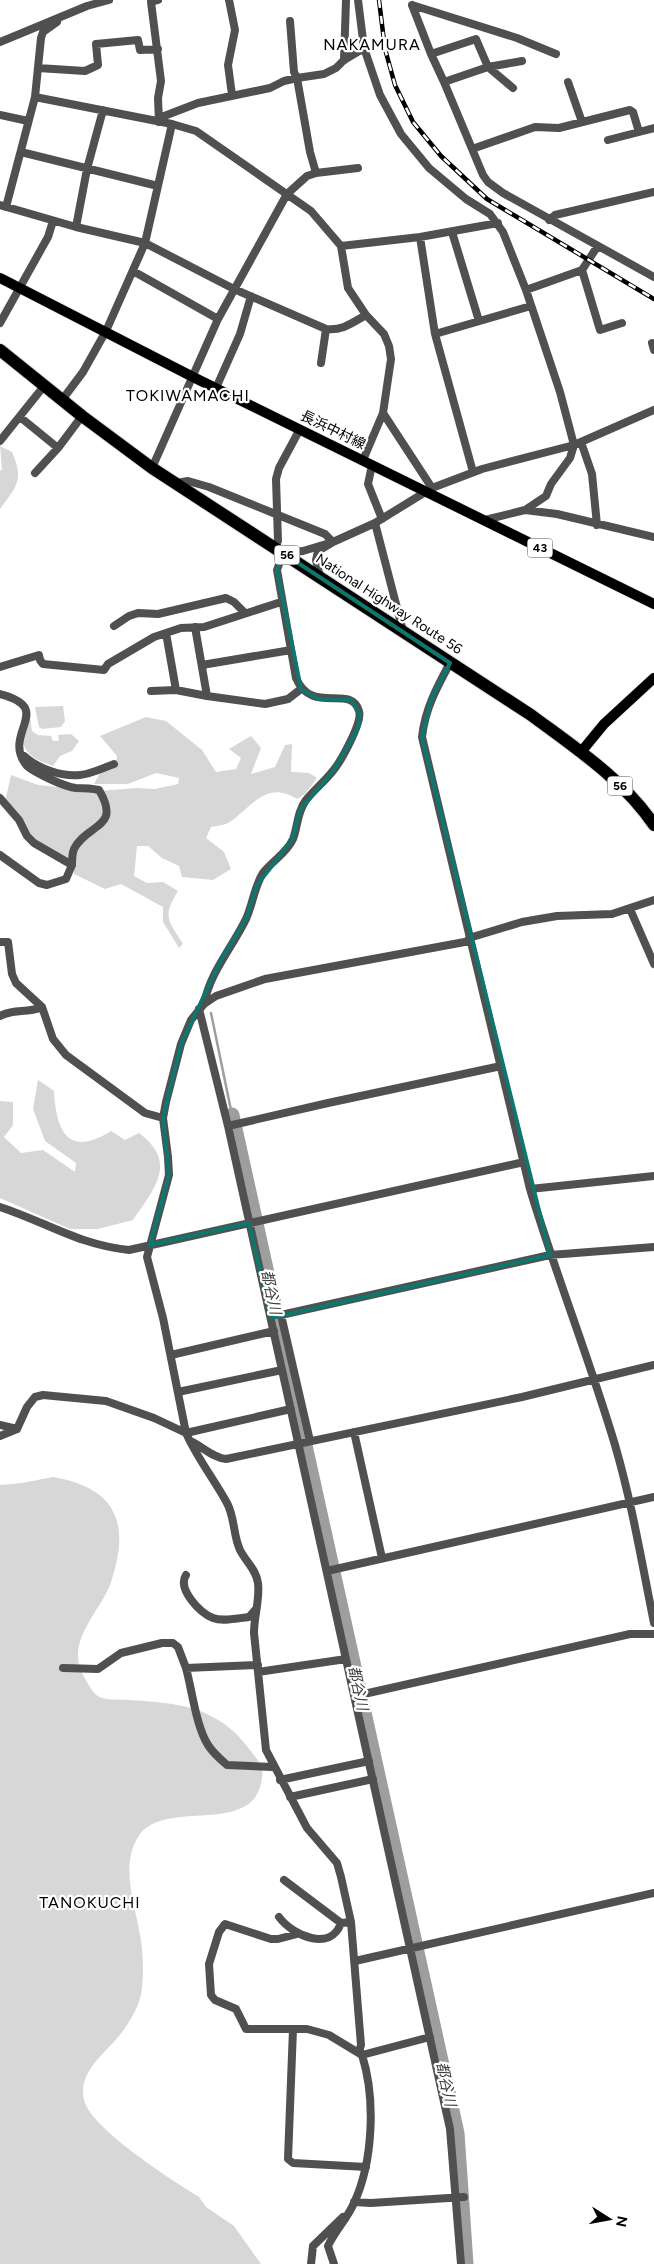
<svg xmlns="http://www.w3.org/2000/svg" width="654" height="2264" font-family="Figtree,'Noto Sans JP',sans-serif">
	<rect width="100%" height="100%" fill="#fff"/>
	<path fill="#d7d7d7" d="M0,446l12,6c12,28 5,34 -12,57v-38l2,-2z
		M63,706l2,15 -4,6 -19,2 -3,-2 -4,-20z
		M146,717l20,4 36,29 14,22 20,-3 5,-11 -12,-9 22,-13 10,12 -10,26 24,-7 10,-22 7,-1 -1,28 18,1 8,5 -12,16 -8,5c-31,-20 -46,9 -67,23 -5,3 -13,4 -19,5l-5,11 18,14 7,17 -18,11 -31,-3 -3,-11 -17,-8 -14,-12h-11l-3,30 13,7 16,-1 15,9c-16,26 -10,29 5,53l-4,4 -16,-26v-15l-42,-23 -16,5 -31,-15v-10l-34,-21 -10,-8 -25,-33 6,-27 27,10 60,6 39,-3 18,1 23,-5 1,-6 -23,-5 -28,11h-34l6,-11 16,-6 1,-11 -17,-20z
		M30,718l2,13 6,4 13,1 2,5h6l-1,-6 13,-1 8,7 -7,10 -12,5 -7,10c-16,-6 -26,-9 -31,-26z
		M38,1080l16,11c2,40 14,67 57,40l14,9 14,-7c39,29 16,55 -6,87l-35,9h-28l-70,-31v-97l13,1v23l-9,12 17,16 22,-3 32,22 1,-9 -31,-22 -12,-32z
		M53,1477c65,11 78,48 57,108 -11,28 -46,58 -26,92 3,5 8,14 12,18 9,6 22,4 32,5 50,3 90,6 122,50 7,9 14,16 12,28 -7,61 -99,18 -124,59 -18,29 -3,67 2,98 3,17 4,36 2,53 -2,18 -12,34 -23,48 -15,18 -44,39 -34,67 11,29 87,77 114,94l7,10 28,19 27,38h-261v-779l22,-2z"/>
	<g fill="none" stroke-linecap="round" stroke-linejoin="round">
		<path stroke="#9e9e9e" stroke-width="2.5" d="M211,1013l21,102"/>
		<path stroke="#9e9e9e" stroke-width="15" d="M232,1115l225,1018 9,131"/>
		<g stroke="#dbdbdb" stroke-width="11">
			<path id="major" d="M0,278l193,99 461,227
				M581,752l23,-28 50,-46"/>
		</g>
		<g stroke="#dbdbdb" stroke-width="14">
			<path id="highway" d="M0,350l82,66 70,52 379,247c43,32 93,65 123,110"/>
		</g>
		<path stroke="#505050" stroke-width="8" d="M158,0l-7,2 10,79 -3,17 1,24
			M229,0l6,30 -7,35 4,30
			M358,0l6,48 16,47 21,39 28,34 37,31 24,15 13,18 23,58 34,102 14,53 -4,13 -19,26 -5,12 -21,14
			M412,5l105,33 39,16
			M412,5l19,49
			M0,42l87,-36 22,-6
			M344,60l2,-60
			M522,61l-34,6 -44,15 39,93 5,7 15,11 151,84
			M38,68l47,3 13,-6 -2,-21 42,-4 2,10 18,-1
			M444,82l-13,-28 45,-15 12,28 25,21
			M568,82l14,40
			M35,97l137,27 24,7 115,80 30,35 7,42 18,27 18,19 5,12 2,13 -8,54 49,75
			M0,115l28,6
			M159,118l39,-15 72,-15 14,-7 13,-3 27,-4 12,-6 8,-8 20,-12
			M608,140l31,-8
			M472,149l63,-22 24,1 71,-18 3,2 6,20 15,-4
			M21,152l137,34
			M316,173l42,-5
			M0,205l76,22 69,16 89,46 92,40c16,2 26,-6 40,-14
			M6,207l29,-110 6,-59 2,-6 14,-10 1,-4
			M549,220l6,-5 99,-23
			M76,227l11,-58 16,-59
			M452,232l27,89
			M420,237l15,97 38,138
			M341,246l79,-9 78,-14
			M582,270l18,60 22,-7
			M133,271l85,48
			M526,290l56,-20 15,-23
			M0,323l48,-86 5,-16
			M435,334l96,-28
			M652,343l2,7
			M321,363l5,-34
			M216,388l24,-54 11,-38
			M62,400l21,-28 23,-41 39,-88 27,-119
			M20,417l38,31
			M0,441l44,-55
			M581,442l11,32 5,51
			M363,460l20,-47
			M372,465l-4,19 14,35
			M152,468l66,-149 69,-125 20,-18 9,-3 -6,-21 -13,-74 -3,-6 -4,-51
			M35,473l23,-25 24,-32
			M177,483l11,-2 21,6 116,47 8,8 -30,9 -20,2 -6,17 19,108c16,38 55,5 63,33 4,11 -19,52 -27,61 -8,10 -18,18 -26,28 -9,12 -8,26 -13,39 -6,14 -21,22 -30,34 -9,14 -10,31 -17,46 -14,29 -36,53 -42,85
			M485,520l40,-10 32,4 97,23
			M375,523l28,108
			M275,547l3,-6 -2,-62 3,-11 21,-39
			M320,577l-4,-17 2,-9 15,-9 42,-19 57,-35 50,-19 92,-24 80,-35
			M114,626l15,-10 9,-3 20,1 68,-16 8,4 10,10
			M195,627l12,69 58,8 23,-5 13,-10
			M166,633l10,57
			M450,663c-13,24 -25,46 -28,74l108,452c26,86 59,169 85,256 17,58 27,119 39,178
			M202,665l89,-15
			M0,667l39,-12 1,5 3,4 61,6 4,-6 46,-27 27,-9 23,-1 77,-25
			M151,691l25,-1 31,6
			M0,694c57,15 0,39 27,72 8,7 38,21 49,22 8,0 14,0 23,2 23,39 -12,33 -25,59 -2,5 -2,11 -2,16
			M24,756c13,12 37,21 56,19 11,-1 23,-7 34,-11
			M0,798l19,22 8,16 7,7 38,22 -6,14 -19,6 -8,-2 -39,-28
			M630,909l24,55
			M469,938l53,-16 35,-6 55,-2 42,-14
			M0,942h8l4,32 4,9 26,24 11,32 13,16 79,58 18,5
			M199,1009l29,117 222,1003 11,135
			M0,1016c16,-8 25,-2 42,-9
			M228,1126l100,-23 173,-37
			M530,1189l124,-13
			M0,1207c46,15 79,38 129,43l395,-88
			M171,1355l103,-24
			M178,1392l104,-22
			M0,1425l17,4
			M354,1432l28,126
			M0,1436l17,-7 10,-22 8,-10 8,-2 63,6 48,17 32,15 105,-24
			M190,1441c12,5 23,17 36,18l296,-62 132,-32
			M310,1441l-29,-126 269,-60 104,-8
			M327,1571l327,-74
			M186,1575c-9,14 14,38 27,43 10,4 25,0 36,-1l6,-7
			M63,1668l35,1 23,-16 41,-10h11l5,4 8,21 72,-3
			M186,1668c6,22 10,58 22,77 5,8 12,14 19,20l46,2
			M258,1672l88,-13
			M355,1696l275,-62h24
			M280,1780l89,-19
			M290,1797l83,-18
			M284,1880l57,43 10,-1
			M279,1917c14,19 52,35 62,6
			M297,1934l-19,5h-7l-46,-15 -6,8 -10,32 2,31 4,5 21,9 10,20h61l22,6 33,20c14,44 11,107 -8,148 -7,16 -19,28 -26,43l6,18
			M355,1961l299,-68
			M293,2029l-5,130 5,4 73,4
			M359,2052l2,-7 -10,-123 -10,-45 -4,-14 -30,-35 -41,-78 -12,-117c0,-17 6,-33 4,-50 -2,-14 -12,-21 -18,-33 -7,-15 -5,-32 -13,-47 -13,-24 -30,-45 -41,-70l-23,-115 -16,-61 22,-82 -1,-18 -5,-39 3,-16 15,-58 10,-24 13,-16 12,-8 49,-17 205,-38
			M362,2055l68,-18
			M354,2202l17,1 93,-6
			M311,2264l2,-18 30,-29"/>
		<use href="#major" stroke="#000" stroke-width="10"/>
		<use href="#highway" stroke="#000" stroke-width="12"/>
		<g stroke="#000" stroke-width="4.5">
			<path id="rail" d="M379,0l6,49 10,36 18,37 28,34 46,43 167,100"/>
		</g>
		<use href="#rail" stroke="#fff" stroke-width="2.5" stroke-dasharray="8" stroke-linecap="butt"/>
	</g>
	<path fill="none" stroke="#0f766e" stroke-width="4" stroke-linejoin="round" d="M283,553l167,110 -18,34 -10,40 128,518 -279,63 -22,-95 -99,22 19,-70 -6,-57 18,-74 41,-86 24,-39 11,-34 35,-45 8,-30 34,-40 24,-42 2,-14 -9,-14 -32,-1 -18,-10 -24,-119z"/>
	<g text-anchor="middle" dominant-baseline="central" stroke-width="4.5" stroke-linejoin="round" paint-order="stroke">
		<g fill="#fff" stroke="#4c4c4c" stroke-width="1">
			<rect x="527.5" y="538.5" width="25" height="19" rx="4"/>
			<rect x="274.5" y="545.5" width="25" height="19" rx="4"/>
			<rect x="607.5" y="776.5" width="25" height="19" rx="4"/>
		</g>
		<g font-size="12" font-weight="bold" fill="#000">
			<text x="540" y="548">43</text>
			<text x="287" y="555">56</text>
			<text x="620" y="786">56</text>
		</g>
		<g font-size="14" fill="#000" stroke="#fff">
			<text transform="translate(333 430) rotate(26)">長浜中村線</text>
			<text transform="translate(389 604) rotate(33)">National Highway Route 56</text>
		</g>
		<g font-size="15" font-style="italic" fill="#3f3f3f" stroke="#fff">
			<text transform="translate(271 1292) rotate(78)">都谷川</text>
			<text transform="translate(358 1688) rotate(78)">都谷川</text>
			<text transform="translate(446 2084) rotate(78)">都谷川</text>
		</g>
		<g font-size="16" letter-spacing="1" fill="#000" stroke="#fff">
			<text x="372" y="44">NAKAMURA</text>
			<text x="188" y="395">TOKIWAMACHI</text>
			<text x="90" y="1902">TANOKUCHI</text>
		</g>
	</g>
	<g transform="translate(609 2219) rotate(101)" stroke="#ffffff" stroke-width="4" paint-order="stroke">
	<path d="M0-4L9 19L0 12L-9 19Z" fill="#000000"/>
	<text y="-8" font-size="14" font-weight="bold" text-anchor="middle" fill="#000000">N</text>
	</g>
</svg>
